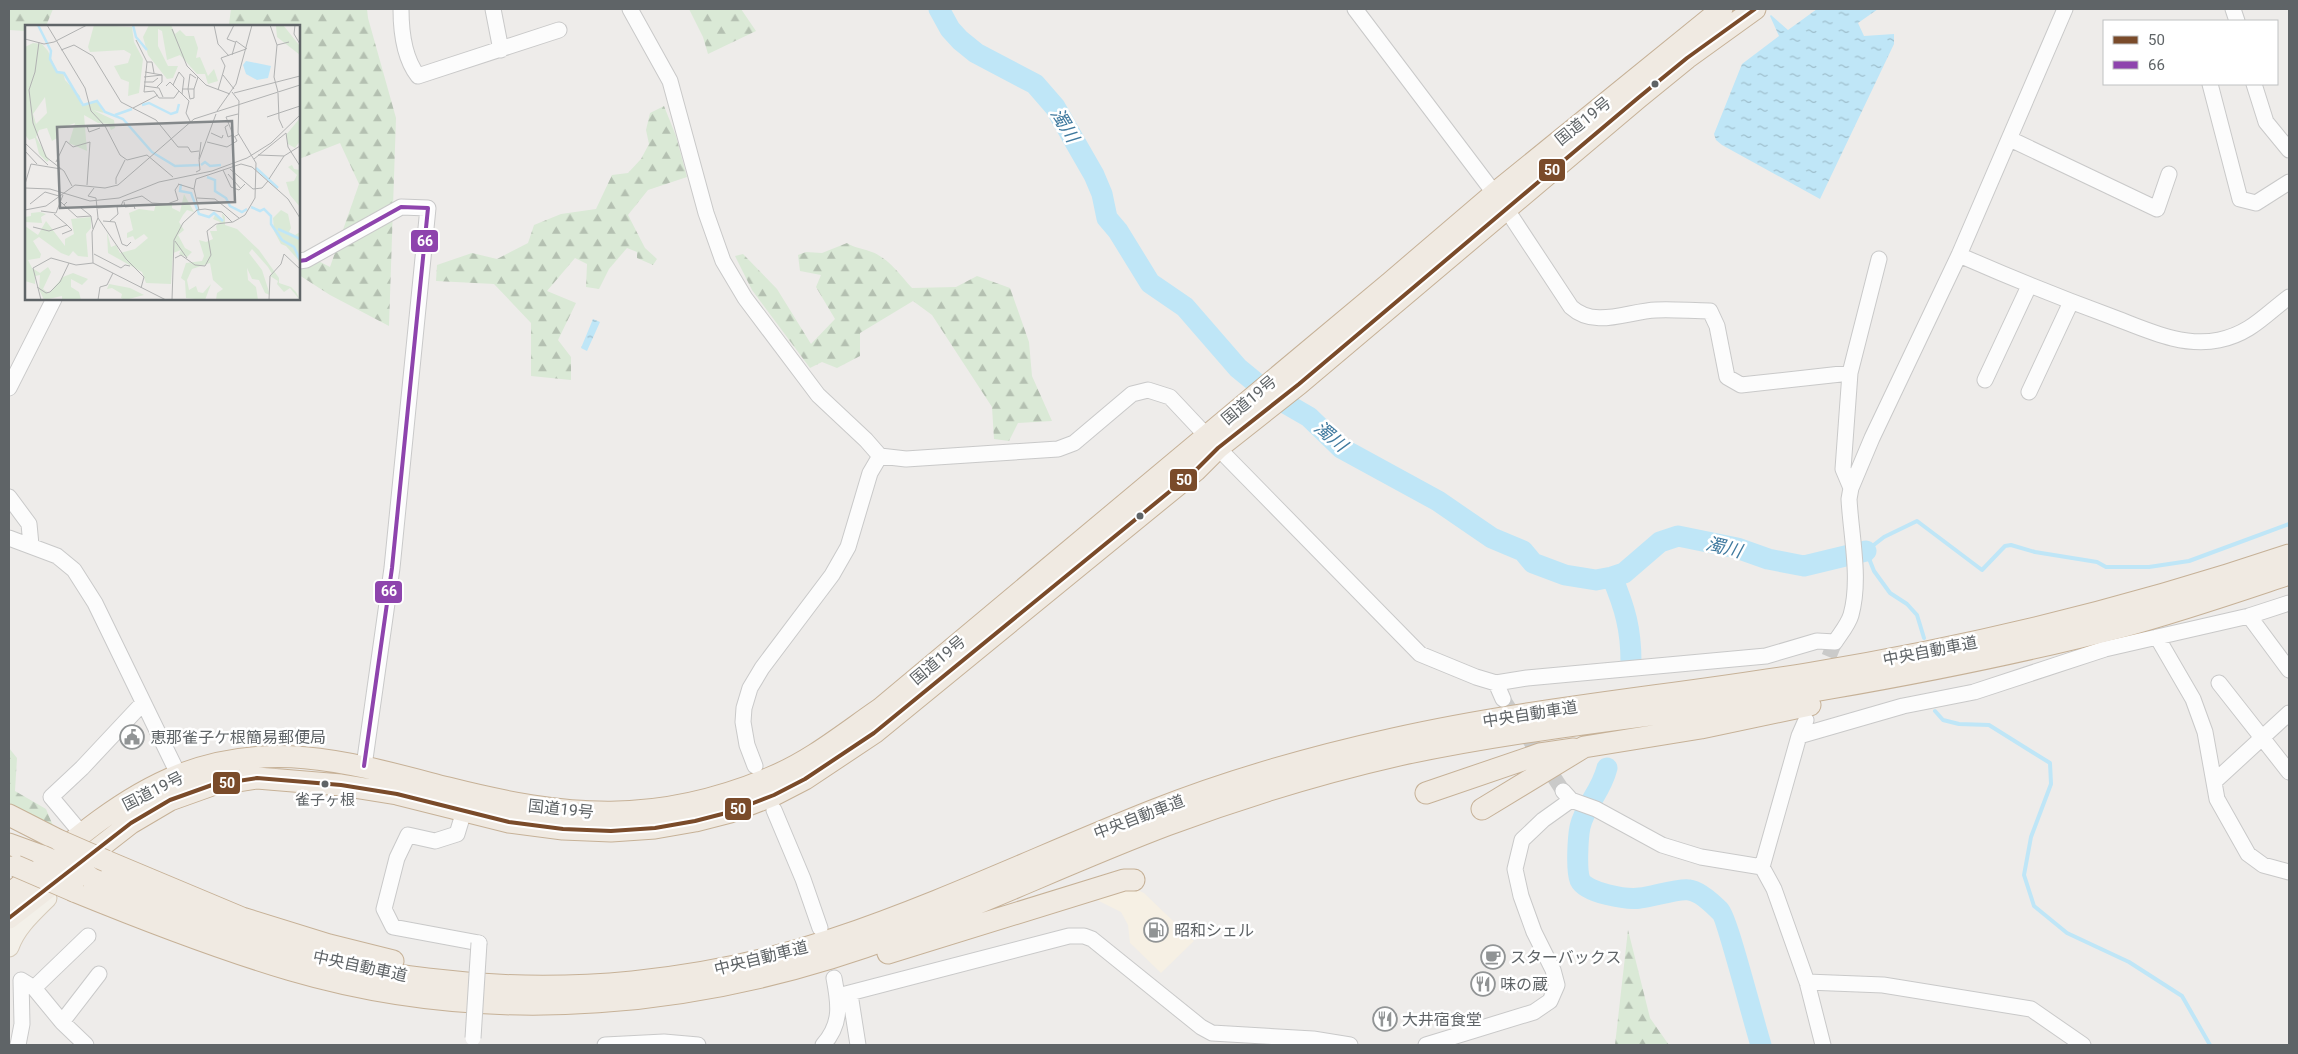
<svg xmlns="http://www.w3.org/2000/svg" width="2298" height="1054" font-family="Roboto,'Noto Sans JP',sans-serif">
	<defs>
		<pattern id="forest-firs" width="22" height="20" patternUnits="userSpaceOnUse" patternTransform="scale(1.25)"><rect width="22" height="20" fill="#dae9d6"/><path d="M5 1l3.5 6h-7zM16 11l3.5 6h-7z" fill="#b4c0b1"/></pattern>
		<pattern id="water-ripples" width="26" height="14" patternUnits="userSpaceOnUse" patternTransform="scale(1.25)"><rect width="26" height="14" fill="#bfe6f7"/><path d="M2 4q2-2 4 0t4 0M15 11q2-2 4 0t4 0" fill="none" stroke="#9ebecc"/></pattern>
	</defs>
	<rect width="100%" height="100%" fill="#eeecea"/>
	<path fill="#f6f0e4" d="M1131,887l13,6 50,48 -33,32 -31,-30 -2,-18 -7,-13 -22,-11 -3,-6z"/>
	<path fill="url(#forest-firs)" d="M9,9h44l-7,17h-20v5l-17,-1z
		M231,9h136l1,9 28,100 -7,208 -59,-31 -31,-20v-24l31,16 29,-83 -19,-41 -41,16v-133h-76l6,-2z
		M689,9h52l15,22 -48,23 -5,-17z
		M664,106l12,30 11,41 -39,13 -20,25 17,33 12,11 -4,6 -16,-7v-6l-10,-4 -18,21 -10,20 -13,-2 1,-23 -12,-6 -28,33 29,12 -18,37 13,17v23l-40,-4v-53l-37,-39 -58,-3 1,-16 35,-12 25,6 31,-16 6,-18 27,-11 35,-5 16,-34 16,-2 13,-14 8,-15 -3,-14 4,-17z
		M847,243c8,5 14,5 22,8 18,5 31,24 43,37l44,-1 21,-11 33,12 19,54 3,34 20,45 -34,2 -9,18 -15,-2 -2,-32 -60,-92 -19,-14 -53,32v23l-23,12 -15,-6 -12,6 -58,-78 -17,-34 8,-2 34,35 34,55 24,-25 -19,-32 5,-12 -21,-4 -2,-16 8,-3 16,1z
		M9,748l8,10 -2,33 31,18 8,19 -45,-20z
		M1628,930l22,88 19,27h-54z"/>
	<path fill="url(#water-ripples)" d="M1817,9h61l-20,14 6,13 30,-2v10l-74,155 -98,-54 -6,-5 -2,-6 28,-70 37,-28 -9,-20 1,-1 17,15z
		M593,319l7,3 -13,29 -6,-3z"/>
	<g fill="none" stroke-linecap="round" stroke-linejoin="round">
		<path stroke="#bfe6f7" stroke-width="4" d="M1924,638l-7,-23 -10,-11 -17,-11 -16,-22 -8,-20 18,-14 33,-16 65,49 23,-24 6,-1 24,7 62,10 9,5h43l40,-6 100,-37
			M1935,711l8,9 16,4 30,1 61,38 1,21 -20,53 -7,38 10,31 33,27 62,29 53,34 28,49"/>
		<path stroke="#bfe6f7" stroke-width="21" d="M939,9l11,20 10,11 16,13 59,31 20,23 39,68 8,19 5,24 11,13 32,52 35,24 53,61 33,27 38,22 32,31 97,53 54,37 31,13 10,12 32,12 31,5 16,-3 12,-4 36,-31 18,-6 59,12 31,11 36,7 62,-15
			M1612,577c13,31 19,52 19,85
			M1607,768c-6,24 -22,37 -27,59 -2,10 -4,43 0,53 6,13 47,20 60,18 12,-1 39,-10 49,-8 10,1 23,13 31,21 7,6 35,116 41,134"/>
		<path stroke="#cacac9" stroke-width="15" stroke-dasharray="15 8" stroke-linecap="butt" d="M1820,678l15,-36
			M1503,699l60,92"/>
		<g stroke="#c9c9c9" stroke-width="17">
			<path id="minor" d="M401,9c0,22 3,49 17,67l141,-46
				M493,9l8,41
				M630,9l40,72 36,132 17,48 22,37 73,97 48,45 14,16 26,3 152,-10 16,-6 58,-49 16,-4 22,7 48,51 202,206 56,23 20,6 7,16
				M1355,9l152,201 64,97c24,22 57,4 85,3 18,-1 36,1 54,1l7,15 10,51 14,8 109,-12
				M2233,9l4,12
				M2210,84l30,115 16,4 33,-21
				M2254,84l12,38 23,28
				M2010,139l147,70 12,-35
				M1959,255c50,22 99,42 151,61 35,13 72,32 109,24 31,-6 47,-26 70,-43
				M299,261l7,-1 95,-53 27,1 -36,360 -28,198
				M1985,380l44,-94
				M9,388l45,-89
				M2029,392l42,-90
				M1851,488l-8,-19 7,-96 29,-114
				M9,497l20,27 2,21
				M9,538l48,18 17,14 21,33 88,181
				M2249,616l40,54
				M2157,637l36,62 12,33 12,67 31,55 15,11 26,7
				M1496,683l31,-5 239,-22 51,-15 18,1c5,-8 13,-17 16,-27 10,-36 0,-79 -2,-116l2,-11 21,-50 87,-183 106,-246
				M2219,683l70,89
				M1806,720l-7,16 -37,131 12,22 33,93 16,63
				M1799,736l104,-30 71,-14 131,-43 144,-33 40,-13
				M755,766l-8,-21 -4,-23 1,-14 6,-20 12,-20 70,-93 16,-28 22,-74 10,-17
				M2214,782l75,-69
				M1563,791l8,9 25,9 66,36 39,12 61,10
				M774,810l29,69 17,49
				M464,811l-7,23 -22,7 -27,-6 -11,23 -13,51 9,18 86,16
				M82,834l-31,-37 31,-29 60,-64
				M1807,982l76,3 148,24 52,36
				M34,988l54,-52
				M850,994l8,51
				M838,996l231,-60h15l8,3 109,88 11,6 101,6 37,6
				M62,1022l24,23
				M18,1045l4,-21 -1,-44 13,8 28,34 37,-48
				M605,1045l59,-3 34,3
				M823,1045c19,-21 16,-41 11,-67
				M1426,1045l108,-33 16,-11 7,-16 -4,-15 -19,-38 -13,-36 -6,-27 7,-29 21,-20 28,-20"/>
		</g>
		<g stroke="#d5c9b8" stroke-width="21">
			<path id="major" d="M9,947c7,-20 23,-34 38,-49"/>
		</g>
		<g stroke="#c6b197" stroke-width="23">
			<path id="highway" d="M1426,793l114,-39 34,-5
				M1482,809l102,-62 117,-19 109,-23
				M9,815l51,26
				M9,844l33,12
				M106,861l136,57 87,27 64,16
				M88,876c81,32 164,66 248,88 30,7 61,11 91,15 136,17 276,4 407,-40 108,-36 212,-86 318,-128 78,-31 160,-54 241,-72 138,-31 280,-43 419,-66 164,-27 320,-65 477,-118
				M74,891c71,29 143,57 217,79 201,59 415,38 610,-36 90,-34 176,-75 266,-109 75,-28 153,-52 232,-70 142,-31 289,-41 432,-67 98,-17 197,-37 293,-62 56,-15 111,-34 165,-52
				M9,895c52,-44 105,-94 170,-120 94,-37 176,-11 269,13 118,30 208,38 324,-11 39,-16 73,-44 108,-68l511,-427 103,-88 228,-185
				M9,918l122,-95 39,-23 42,-15 45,-7 84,7 56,9 112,28 54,7 48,2 44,-3 40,-7 35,-9 44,-17 31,-16 69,-46 322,-263 22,-22 81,-64 339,-286 49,-40 68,-49
				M888,953l236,-73h10"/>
		</g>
		<use href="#minor" stroke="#fcfcfc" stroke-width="15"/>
		<use href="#major" stroke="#f3f0e9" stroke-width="19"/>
		<use href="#highway" stroke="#f0eae2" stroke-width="21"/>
		<g stroke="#c9c9c9" stroke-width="17" stroke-linecap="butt">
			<path id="minor-bridge" d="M473,1038l6,-95"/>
		</g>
		<g stroke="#c6b197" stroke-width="23" stroke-linecap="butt">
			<path id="highway-bridge" d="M60,841l46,20
				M42,856l46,20
				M16,866l58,25"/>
		</g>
		<use href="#minor-bridge" stroke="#fcfcfc" stroke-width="15"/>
		<use href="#highway-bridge" stroke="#f0eae2" stroke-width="21"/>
		<g stroke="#fff" stroke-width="8">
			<path id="bus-1" d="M9,918l122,-95 39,-23 42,-15 45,-7 84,7 56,9 112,28 54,7 48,2 44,-3 40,-7 35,-9 44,-17 31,-16 69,-46 322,-263 22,-22 81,-64 339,-286 49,-40 68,-49"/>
		</g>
		<g stroke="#fff" stroke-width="8">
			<path id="bus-2" d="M299,261l7,-1 95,-53 27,1 -36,360 -28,198"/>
		</g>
		<use href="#bus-1" stroke="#7a4b2a" stroke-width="4"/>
		<use href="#bus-2" stroke="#8e44ad" stroke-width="4"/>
	</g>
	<defs>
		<g id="civic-ring" transform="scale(1.25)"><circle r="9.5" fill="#fff" stroke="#919495" stroke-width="1.5"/><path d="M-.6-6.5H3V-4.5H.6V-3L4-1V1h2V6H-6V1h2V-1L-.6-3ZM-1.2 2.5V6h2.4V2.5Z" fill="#919495"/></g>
		<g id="fuel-ring" transform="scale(1.25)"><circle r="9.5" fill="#fff" stroke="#919495" stroke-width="1.5"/><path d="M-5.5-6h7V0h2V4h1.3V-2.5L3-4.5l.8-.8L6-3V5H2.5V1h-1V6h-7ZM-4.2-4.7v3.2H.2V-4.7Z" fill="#919495"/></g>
		<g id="cafe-ring" transform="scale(1.25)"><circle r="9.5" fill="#fff" stroke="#919495" stroke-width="1.5"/><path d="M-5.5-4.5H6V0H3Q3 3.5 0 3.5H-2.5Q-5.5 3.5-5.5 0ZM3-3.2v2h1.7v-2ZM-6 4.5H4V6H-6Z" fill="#919495"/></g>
		<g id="restaurant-ring" transform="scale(1.25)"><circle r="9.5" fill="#fff" stroke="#919495" stroke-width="1.5"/><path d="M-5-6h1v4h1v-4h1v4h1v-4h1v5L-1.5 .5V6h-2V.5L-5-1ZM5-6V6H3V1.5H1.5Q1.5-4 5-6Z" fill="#919495"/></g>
	</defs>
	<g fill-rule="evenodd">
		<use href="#civic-ring" x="132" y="737"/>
		<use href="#fuel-ring" x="1156" y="930"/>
		<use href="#cafe-ring" x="1493" y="957"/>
		<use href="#restaurant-ring" x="1483" y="984"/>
		<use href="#restaurant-ring" x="1385" y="1019"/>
	</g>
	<g fill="#5f6467" stroke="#fff" stroke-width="2">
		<circle cx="1655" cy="84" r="4.5"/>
		<circle cx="1140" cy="516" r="4.5"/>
		<circle cx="325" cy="784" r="4.5"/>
	</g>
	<g text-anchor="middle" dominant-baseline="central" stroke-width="5" stroke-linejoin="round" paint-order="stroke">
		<g font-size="15" fill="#5f6467" stroke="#fff">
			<text x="325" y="800">雀子ヶ根</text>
		</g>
		<g font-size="16" fill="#5f6467" stroke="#fff">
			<text transform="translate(1583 121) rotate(-39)">国道19号</text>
			<text transform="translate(1249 400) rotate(-40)">国道19号</text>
			<text transform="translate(1930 651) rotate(-11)">中央自動車道</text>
			<text transform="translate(938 660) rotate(-40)">国道19号</text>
			<text transform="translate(1530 714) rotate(-9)">中央自動車道</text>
			<text transform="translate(153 791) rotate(-27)">国道19号</text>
			<text transform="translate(561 809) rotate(6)">国道19号</text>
			<text transform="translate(1139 817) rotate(-21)">中央自動車道</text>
			<text transform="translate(761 958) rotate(-14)">中央自動車道</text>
			<text transform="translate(360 966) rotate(12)">中央自動車道</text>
		</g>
		<g font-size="16" fill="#5f6467" stroke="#fff" text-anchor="start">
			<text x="150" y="737">恵那雀子ケ根簡易郵便局</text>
			<text x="1174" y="930">昭和シェル</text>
			<text x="1510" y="957">スターバックス</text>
			<text x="1500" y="984">味の蔵</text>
			<text x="1402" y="1019">大井宿食堂</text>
		</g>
		<g font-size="18" font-style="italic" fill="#407a9f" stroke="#fff">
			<text transform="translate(1065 125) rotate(59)">濁川</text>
			<text transform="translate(1331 436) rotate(40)">濁川</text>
			<text transform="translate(1724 547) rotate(14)">濁川</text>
		</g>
	</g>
	<g transform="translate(25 25)">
		<rect width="275" height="275" fill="#eeecea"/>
		<path d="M69,0l38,2 2,15 9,17 -4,34 -11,3 1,-14 -8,-3 -7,-13 14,-3 3,-9 -7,-4 -34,2 -2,-5zM124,0h22l4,9 5,-4 6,6h8l4,12 -2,10 4,-1 8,19 6,-7 4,12 -10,3 -3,-10h-8l-17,-19 -13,5 -5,-29 -4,-2v17l10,20h10l-5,12 -6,1 -19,-24 -5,-18zM258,0l17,21v9l-23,-18 -1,-11zM8,18l9,1 6,7 9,21h6l2,8 15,16 1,9 16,-3 7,11 -11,-3 21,10 1,8 -4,2 -3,-6 -10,-1 -14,-8 3,36 -18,-8 6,-20 -19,7 1,8 -5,3 -5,-13 -8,2 -3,7 13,23 -2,2 -8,-8 -4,-16 -6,2 -3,-4 -1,-89zM20,72l2,16 -11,11 -3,-10zM275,93v23l-5,7 -7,-4 -2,-9zM267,140l2,4 6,1v37l-10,-12 -4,-13 8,-1 3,-6 -9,-8zM159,169l10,18 -7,-2 -4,5 -4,7 5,8 -6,5 7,13 7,4 -5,5 -8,-3 2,-4 -8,3 -2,31 -25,-1 -4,-11 -34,-19 -1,-21 4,15 5,-2 4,8 15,-4 13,-11 -4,-4 -9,6 -2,-4 -6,2v-5l6,-3 -4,-17 10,-4 15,2 2,-7h16v4l8,4zM256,185l7,4 3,14 -2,4 6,3 5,-3v30l-14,-16 -5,-2 -7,-13 -1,-13zM15,187l6,2 -5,3 1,6 -17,-1v-5l6,-1v-3zM197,188l3,4v8l12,4 22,21 20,28v5l12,4 5,5 4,8 -10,-12 -6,4 -7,-8 1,-3 -8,-5 2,-2 -4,-7 -16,-18 -3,4 13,17 8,25 -5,-2 -6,-13 -7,-1 -5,-11 1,12 8,7 2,13h-42l1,-7 6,-4 -10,-9 -3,-17 -18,6 -5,11 2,10 7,-4 2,6 5,1 8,-9 -6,16 -19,-2 -1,-17 -4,-3 5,-15 16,-2 2,-5 -5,-16 7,2 7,-3 -3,-8h7l-1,-5 4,-4 -7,-3 2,-4 8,6zM66,192v11l-5,6 2,23 -10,-1 -5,-5 -4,5 -8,-3 -22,-16 -6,4 8,13 -1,4 -12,2 4,8 8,5 8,-6 3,5 -8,17 6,4 14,-16 10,-4 15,6 -6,6 -11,-6v8l8,5 2,8h-19v-4l-18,4 -5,-11 1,-14 -5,1v8l-10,-3v-55l13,9 8,-14 19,25v-7l9,-5 -3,-15zM84,259l21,4 14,7 -19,5 -4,-2 1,-4 -10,-6 -5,1z" fill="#dae9d6" fill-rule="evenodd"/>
		<path d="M221,36l25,5 -3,12 -11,2 -11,-6 -3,-9z" fill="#bfe6f7"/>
		<path fill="none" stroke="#bfe6f7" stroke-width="2.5" d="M13,0l13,26 -1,8 7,13 7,1 19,32 14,-4 8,11 18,7 29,33 23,14 25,-1M108,0l3,12 11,13M117,80l7,-2 22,11 6,-2 2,-8M90,90l17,-6M176,140l4,-3 5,4 11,-1M231,143l22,20M182,152l8,3v11l11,7 4,8 12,6 5,-3M156,159l-1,7 11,2 8,21 10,3 5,-4 9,8M226,182l9,4 4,-2 7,7v8l11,16 12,7 6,13M253,204l22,10"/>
		<path fill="none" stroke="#b1b2b2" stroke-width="1" d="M22,0l38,63 6,23 14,15 15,29 7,5 20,-5 26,22M189,0l4,19 11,12M209,0l-7,14 8,3M245,0l7,20 12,-3M270,0l-1,9 6,10M147,4l15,37 19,19 24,9M0,14l19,5 10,-2 33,-17M111,15l11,22M14,17l-4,30 -6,18 4,33 13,34 18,14 8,15M252,20l-3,32 4,15M36,25l13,-5 19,11 28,46 35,18 22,27h10l3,5 8,-1M207,30l4,-14 11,8M120,47l17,3v7l-5,5M129,48l-2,-11h-5l-3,30 10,-1 5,7h15l5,-7M198,50l11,14M119,52l18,-2M119,57h9l5,-4M148,60l6,-13 5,6 -2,16M119,61l15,2 4,9M141,61l4,-4 19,19 -3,12 5,10M157,64h12l4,-12M169,64v9l-4,1 -2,-10 2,-15 6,4M193,65l7,-24 -4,-8 25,-9M209,68l66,-17M253,68l1,26 4,9M108,83l25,-13M192,86l19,-27 16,-59M213,89l-12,3 8,20 5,-3M242,92l33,-11M203,100l-3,2 3,10 5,-2M62,101l2,6 11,-4M186,108l11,5 1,-3M261,108l2,14 12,19M182,117l20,5 10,-6 -2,-4M0,118l23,22M0,126l12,13M233,130l26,1 16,-10M174,134l2,-17M229,134l32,-26M31,137l10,-21 7,6 17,-5 -3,43M205,144l23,20 9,-1 6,-7M198,145l8,17 8,3 6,-6M171,147l4,-2 -1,-10 17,-46M203,149l13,15M171,154l45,-15 11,3 36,32 12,19M171,154l-2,10 5,21M244,154l15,-23M0,159l6,-20 30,5M91,159v-6l9,-18M153,159l16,5M0,163l25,1 40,12 29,-3 40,-16 53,-11 35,-13 24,-15 29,-28M69,163l-6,8 8,2 2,20 28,41 18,18 -3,11M172,173l18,1 24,19M99,177l1,5 9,-1 1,3M5,179l15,-12 14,4M39,180l13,12 14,-1M56,183l10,8 2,13M73,183l23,-2 2,-5 19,-5 10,7 15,1 11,-4 -3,-10 4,-6M35,184l1,-7 3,3 3,-3M0,185l21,-4 29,-21 30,3 13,-3 76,-66 106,-34M16,186l15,2 7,-18M78,196l12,1 7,22 5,2 4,-4M85,196l8,-7 -1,-8M8,202l16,4 18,-6 -13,-11M37,209l10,-4 -5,-5M150,216l12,17M69,229l27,14 4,-3 5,1M150,233l6,-3 14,10 10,1 6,-11 -4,-24 9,-7 17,-2 12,-7 10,-17 1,-35 -18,-30 1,-32 -7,-9M68,238l-1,-31 6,-14M12,262l9,6 4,-1 10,-10 9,-19M16,275l-8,-32 18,-10 25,7 17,-2 73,37M73,275l2,-13 7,-2 6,-12M147,275l2,-60 9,-17 14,-13 8,-1 17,3 10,10M244,275l1,-24 11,-12 3,-10 16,15"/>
		<path fill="#84888a" fill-opacity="0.15" stroke="#84888a" stroke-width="2.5" d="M207,96l3,81 -175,6 -3,-81z"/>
		<rect width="275" height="275" fill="none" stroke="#5f6467" stroke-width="2.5"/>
	</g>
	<g stroke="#fff" stroke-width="2">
		<rect x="1538" y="158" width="28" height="24" rx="5" fill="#7a4b2a"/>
		<rect x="410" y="229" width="29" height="24" rx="5" fill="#8e44ad"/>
		<rect x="1169" y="468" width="29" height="24" rx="5" fill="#7a4b2a"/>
		<rect x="374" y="580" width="29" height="24" rx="5" fill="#8e44ad"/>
		<rect x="212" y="771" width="29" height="24" rx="5" fill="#7a4b2a"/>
		<rect x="724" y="797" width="28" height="24" rx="5" fill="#7a4b2a"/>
	</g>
	<g font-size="14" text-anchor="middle" font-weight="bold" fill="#fff">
		<text x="1552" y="175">50</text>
		<text x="425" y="246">66</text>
		<text x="1184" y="485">50</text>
		<text x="389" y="596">66</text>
		<text x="227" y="788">50</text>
		<text x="738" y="814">50</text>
	</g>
	<rect width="2298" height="1054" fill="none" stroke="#5f6467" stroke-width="20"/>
	<rect x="2103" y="20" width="175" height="65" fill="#ffffff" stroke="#bfc1c2"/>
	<rect x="2113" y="36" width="25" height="8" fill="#7a4b2a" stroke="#bfc1c2"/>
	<text x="2148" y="45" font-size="15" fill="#5f6467">50</text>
	<rect x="2113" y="61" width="25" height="8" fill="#8e44ad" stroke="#bfc1c2"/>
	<text x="2148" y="70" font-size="15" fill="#5f6467">66</text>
</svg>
